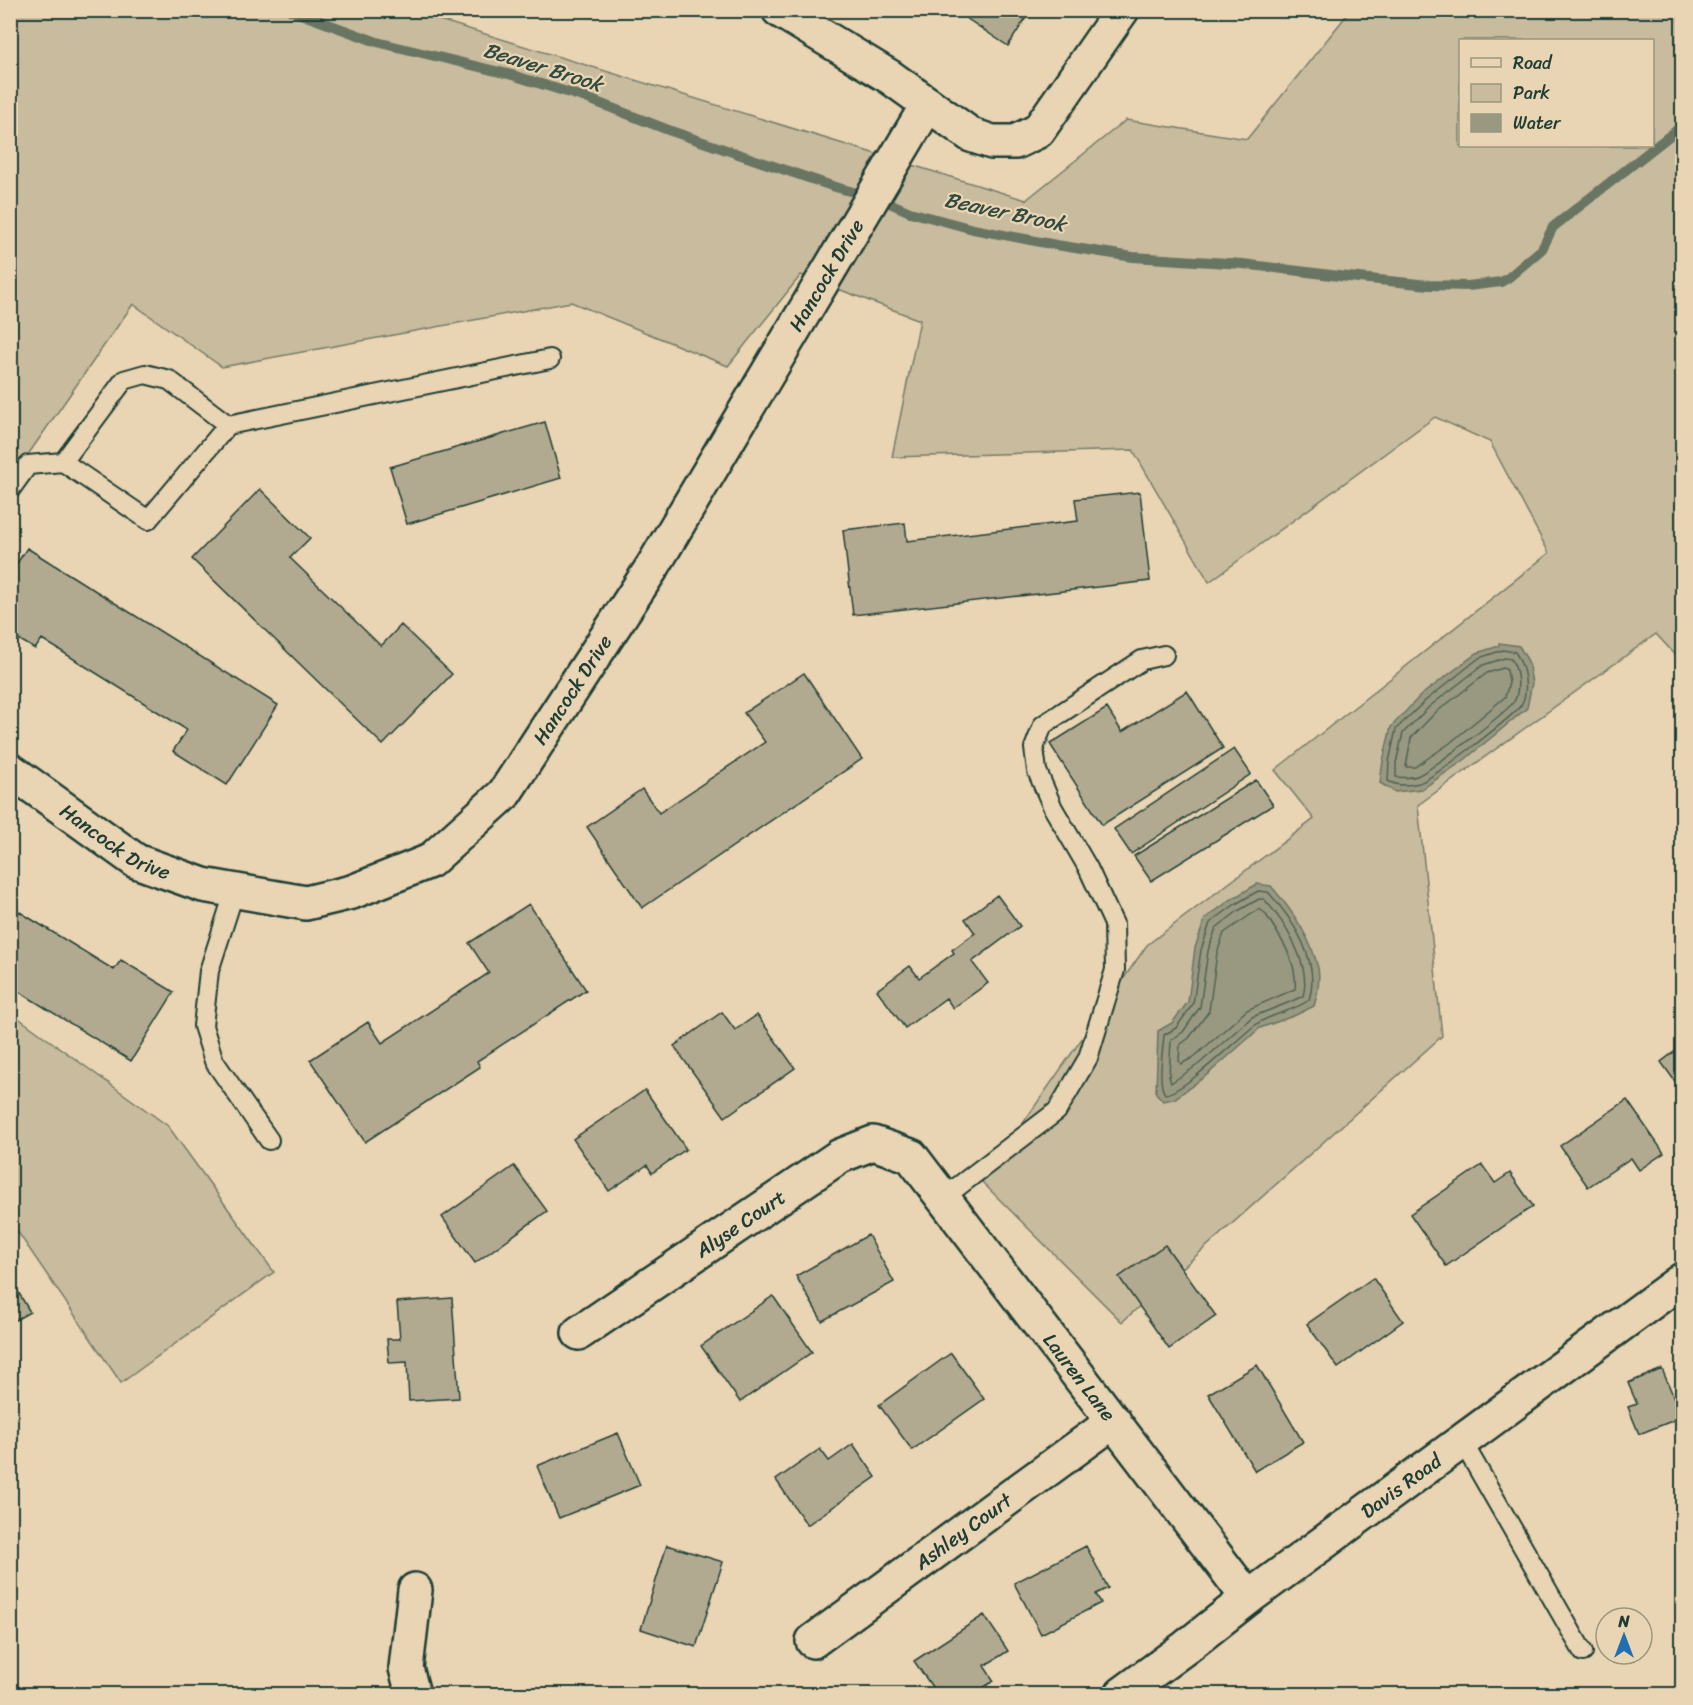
<svg xmlns="http://www.w3.org/2000/svg" width="1693" height="1705" font-family="Sriracha,sans-serif">
	<rect width="100%" height="100%" fill="#e9d4b3"/>
	<filter id="ink" filterUnits="userSpaceOnUse"><feTurbulence type="fractalNoise" baseFrequency=".0167" numOctaves="2"/><feDisplacementMap in="SourceGraphic" scale="12" xChannelSelector="R" yChannelSelector="G"/><feConvolveMatrix kernelMatrix="1 2 1 2 8 2 1 2 1" color-interpolation-filters="sRGB"/></filter>
	<g filter="url(#ink)">
		<path fill="#c8bb9e" stroke="#747c69" stroke-width="1.5" fill-rule="evenodd" d="M11,11h399l616,189 100,-80 121,19 103,-128h332v651l-26,-28 -238,171 24,231 -320,286 -140,-140 165,-237 167,-126 -39,-49 274,-217 -59,-111 -55,-25 -226,165 -76,-132 -241,7 28,-137 -119,-45 -73,91 -157,-64 -349,65 -89,-63 -122,175zM1460,40h192v106h-192z
			M10,1012l158,114 106,146 -153,111 -110,-161z"/>
		<path fill="#999981" stroke="#687462" stroke-width="1.5" d="M1499,643l20,3 9,15 4,22 -5,25 -64,53 -41,28 -27,3 -15,-9 3,-22 8,-34 29,-31 57,-43 22,-7z
			M1257,884l14,2c20,23 40,52 47,82 2,12 0,25 -4,38l-18,9 -36,13 -53,47 -33,24 -11,2 -7,-8 2,-62 14,-8 16,-21 7,-54 10,-29 25,-19z"/>
		<g fill="none" stroke-linecap="round" stroke-linejoin="round">
			<path stroke="#506253" stroke-width="1.5" d="M1503,650l12,2c9,13 15,38 6,53 -7,11 -90,75 -102,78 -11,3 -22,3 -31,-2l1,-19 7,-33 29,-28 54,-43z
				M1505,658l6,1c7,10 9,29 4,41 -6,11 -83,69 -96,75 -6,3 -17,3 -23,2v-14l7,-30 27,-27 53,-41z
				M1503,668l4,2 2,13 -4,14 -55,46 -35,24h-9l5,-29 24,-25 52,-40z
				M1258,891l10,1c25,27 53,70 41,108 -16,12 -41,14 -55,26 -17,13 -71,67 -89,68 -8,-10 -2,-45 -1,-59l12,-7 17,-24 8,-54 9,-27 24,-18z
				M1259,899h5c20,22 48,66 39,97l-13,6 -38,15 -53,47 -28,19 -2,-7 2,-36 12,-8 17,-25 8,-56 8,-23 22,-17z
				M1259,909l6,4c14,23 33,47 30,76l-48,21 -53,47 -13,7 -2,-3 1,-16 9,-7 20,-27 8,-58 7,-20z"/>
			<path stroke="#687462" stroke-width="10" d="M290,10l87,32 135,33 74,23 85,33 161,55 53,15 25,11 63,17 83,16 77,12 110,7 96,12 90,9 39,1 33,-4 7,-4 34,-29 11,-22 129,-101"/>
		</g>
		<path fill="#b2aa90" stroke="#1f3d34" stroke-width="1.5" d="M954,10h77l-23,36z
			M545,422l16,56 -154,46 -17,-57z
			M260,489l50,49 -20,20 91,88 20,-21 51,49 -69,71 -191,-186z
			M1140,492l10,89 -297,34 -10,-85 62,-7 2,18 171,-20 -3,-22z
			M27,548l251,157 -51,80 -54,-34 14,-21 -145,-91 -7,10 -25,-15v-60z
			M804,673l58,86 -220,149 -55,-81 55,-38 17,24 106,-71 -21,-29z
			M1187,691l36,57 -121,77 -52,-81 57,-36 15,24z
			M1234,749l17,25 -120,80 -17,-25z
			M1256,780l17,25 -122,76 -17,-25z
			M997,895l23,31 -48,36 16,21 -35,25 -7,-10 -41,30 -28,-38 33,-24 9,12 35,-25 -2,-3 23,-17 -10,-14z
			M529,904l57,86 -109,71 3,6 -115,75 -55,-82 58,-38 14,21 107,-70 -20,-30z
			M10,906l104,64 7,-10 53,32 -43,69 -121,-75z
			M722,1012l13,18 22,-15 38,53 -70,49 -51,-71z
			M1682,1046v45l-21,-29z
			M645,1090l41,59 -34,24 -5,-8 -38,26 -36,-52z
			M1627,1100l37,53 -25,17 -8,-12 -43,29 -28,-41z
			M1482,1165l13,18 15,-10 23,33 -87,60 -36,-52z
			M514,1166l33,45 -72,52 -33,-46z
			M868,1235l26,47 -72,39 -26,-45z
			M1165,1245l51,71 -47,33 -50,-72z
			M10,1278l20,34 -20,11z
			M1373,1278l30,43 -65,47 -31,-44z
			M773,1296l39,56 -72,50 -39,-56z
			M452,1298l7,100 -50,3 -2,-39 -18,1 -2,-24h13l-3,-37z
			M951,1353l33,46 -72,51 -33,-45z
			M1257,1365l46,77 -48,29 -47,-77z
			M1662,1369l20,48 -43,17 -11,-27 9,-3 -9,-21z
			M618,1433l22,52 -81,33 -22,-52z
			M853,1444l23,33 -69,48 -31,-45 44,-31 9,12z
			M667,1545l56,17 -27,85 -55,-18z
			M1086,1546l22,42 -12,6 5,9 -60,31 -27,-51z
			M984,1615l24,36 -24,15 10,15 -21,13h-36l-23,-33z"/>
		<g fill="none" stroke-linecap="round" stroke-linejoin="round">
			<g stroke="#1f3d34" stroke-width="22">
				<path id="service" d="M63,462l85,58 80,-95 322,-66
					M10,490l18,-25 35,-3 61,-82 21,-6 24,6 59,45
					M235,890l-26,81 -6,55 11,35 55,79
					M943,1198l114,-87 31,-53 27,-88 -1,-46 -26,-56 -35,-60 -16,-37 -3,-23 9,-23 99,-65 22,-5
					M1462,1441l121,211"/>
			</g>
			<g stroke="#1f3d34" stroke-width="38">
				<g id="minor">
					<path d="M779,10l111,67 81,58 21,7h23l23,-11 84,-121"/>
					<path id="s1" d="M10,770l126,91 67,24 103,18 46,-11 78,-31 74,-67 149,-228 275,-462"/>
					<path id="s2" d="M579,1333l261,-177 33,-13 38,13 337,442"/>
					<path id="s3" d="M813,1641l301,-220"/>
					<path d="M413,1694l-7,-26 9,-78"/>
					<path id="s4" d="M1122,1694l64,-47 62,-49 434,-318"/>
				</g>
			</g>
			<use href="#service" stroke="#e9d4b3" stroke-width="18"/>
			<use href="#minor" stroke="#e9d4b3" stroke-width="33"/>
		</g>
	</g>
	<g text-anchor="middle" dominant-baseline="central" stroke-width="4.5" stroke-linejoin="round" paint-order="stroke">
		<g font-size="20" fill="#1f3d34" stroke="#e9d4b3">
			<text stroke="none"><textPath href="#s1" startOffset="1173">Hancock Drive</textPath></text>
			<text stroke="none"><textPath href="#s1" startOffset="687">Hancock Drive</textPath></text>
			<text stroke="none"><textPath href="#s1" startOffset="128">Hancock Drive</textPath></text>
			<text stroke="none"><textPath href="#s2" startOffset="195">Alyse Court</textPath></text>
			<text stroke="none"><textPath href="#s2" startOffset="669">Lauren Lane</textPath></text>
			<text stroke="none"><textPath href="#s4" startOffset="348">Davis Road</textPath></text>
			<text stroke="none"><textPath href="#s3" startOffset="186">Ashley Court</textPath></text>
		</g>
		<g font-size="21" font-style="italic" fill="#314b40" stroke="#e9d4b3">
			<text transform="translate(543 67) rotate(17)">Beaver Brook</text>
			<text transform="translate(1005 212) rotate(12)">Beaver Brook</text>
		</g>
	</g>
	<rect width="1693" height="1705" fill="none" stroke="#e9d4b3" stroke-width="36"/>
	<rect x="18" y="18" width="1657" height="1669" fill="none" stroke="#1f3d34" stroke-width="2" filter="url(#ink)"/>
	<rect x="1459" y="39" width="195" height="108" fill="#e9d4b3" stroke="#989880" stroke-width="1.5"/>
	<rect x="1471" y="58" width="30" height="9" fill="#e9d4b3" stroke="#989880" stroke-width="1.5"/>
	<text x="1513" y="69" font-size="18" fill="#1f3d34">Road</text>
	<rect x="1471" y="84" width="30" height="18" fill="#c8bb9e" stroke="#989880" stroke-width="1.5"/>
	<text x="1513" y="99" font-size="18" fill="#1f3d34">Park</text>
	<rect x="1471" y="114" width="30" height="18" fill="#999981" stroke="#989880" stroke-width="1.5"/>
	<text x="1513" y="129" font-size="18" fill="#1f3d34">Water</text>
	<g transform="translate(1624 1636)"><circle r="28" fill="#e9d4b3" stroke="#989880" stroke-width="1.5"/>
	<path d="M0-4.5L10 22L0 15L-10 22Z" fill="#1f6fb2"/>
	<text y="-9" font-size="16" font-weight="bold" text-anchor="middle" fill="#1f3d34">N</text>
	</g>
</svg>
